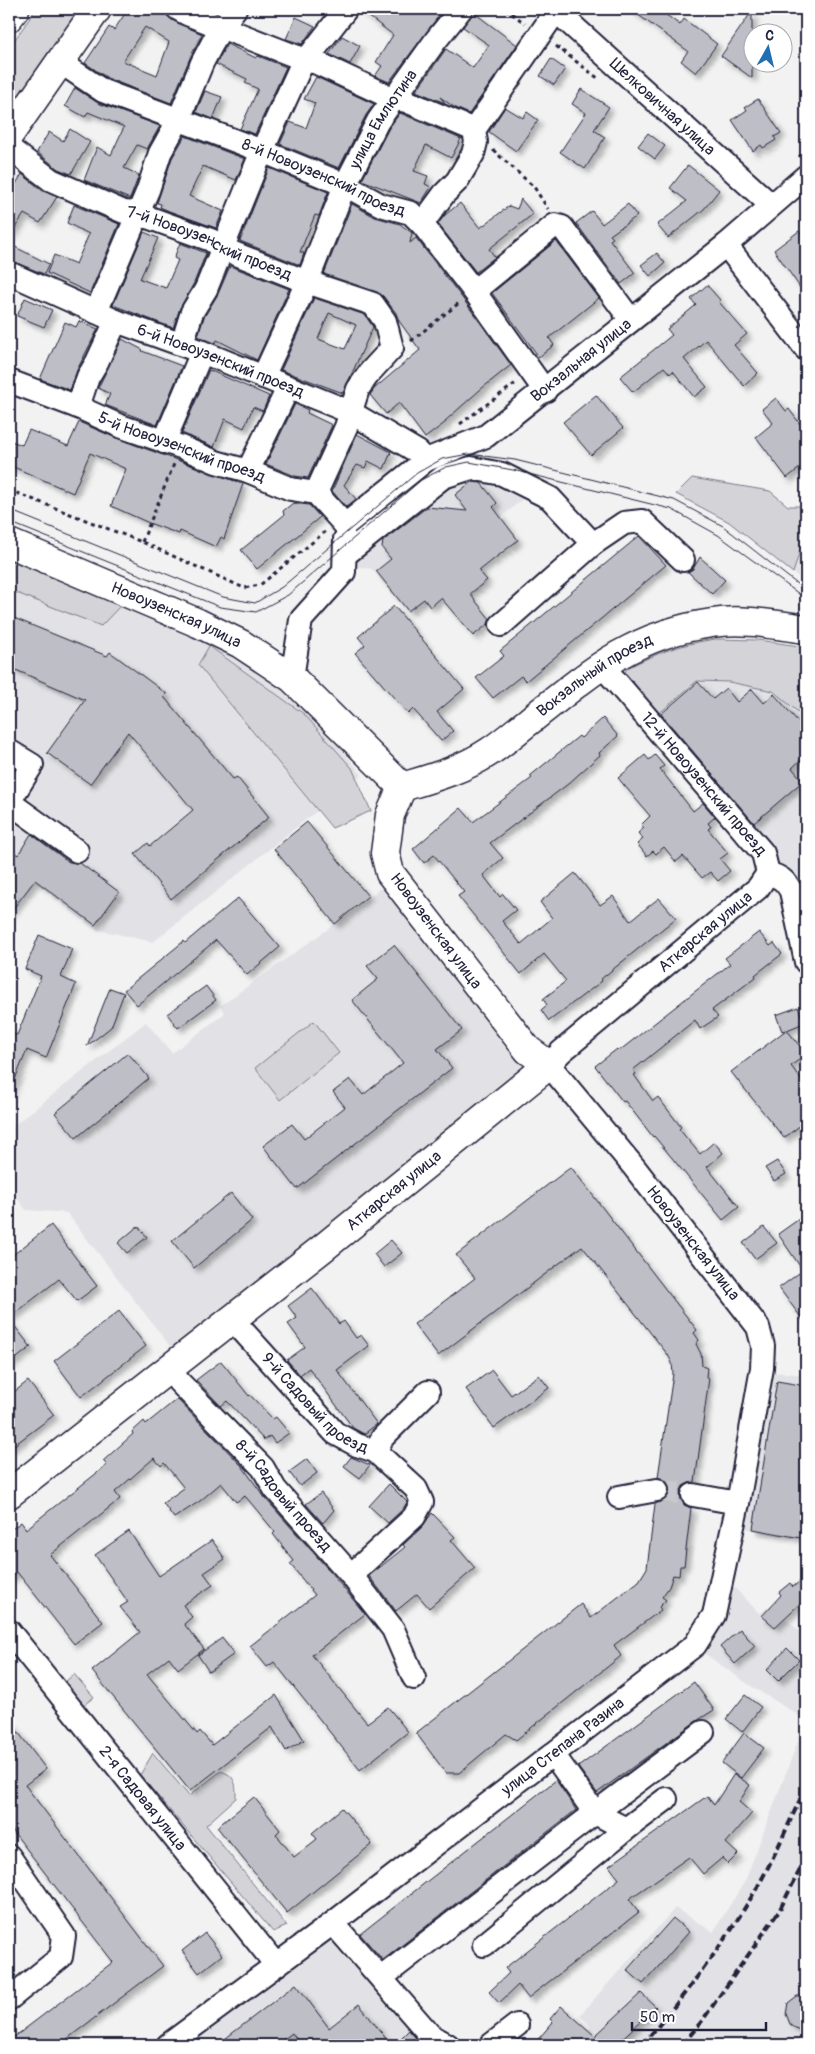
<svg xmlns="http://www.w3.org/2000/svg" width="815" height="2054" font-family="Pangolin,sans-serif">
	<defs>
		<filter id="shadow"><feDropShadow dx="4.5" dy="4.5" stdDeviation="2.5" flood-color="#0004"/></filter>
	</defs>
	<rect width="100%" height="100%" fill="#f2f2f3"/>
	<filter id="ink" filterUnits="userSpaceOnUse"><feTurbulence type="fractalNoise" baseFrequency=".02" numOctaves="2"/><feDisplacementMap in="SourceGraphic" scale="10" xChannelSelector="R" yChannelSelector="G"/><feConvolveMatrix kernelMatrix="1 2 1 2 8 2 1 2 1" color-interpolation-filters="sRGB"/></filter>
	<g filter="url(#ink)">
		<path fill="#e2e2e6" d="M511,471l34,9 -81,69 26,32 -17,14 -12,-14 -39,16 2,2 -16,13 -36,-43 -18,-3 1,-23 67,-61z
			M806,531v51l-13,-9z
			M9,556l181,78 43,22 50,34 44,41 35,44 -209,167 -59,-13 -59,-47 -26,31z
			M697,681l32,1 44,9 25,21 8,-8v250l-19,-85 -8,-1 -123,-152z
			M383,886l144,179 -3,6 -351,279 -106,-137 -41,-3 -17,-23v-58l137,-107 26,31 53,-40 -5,-7 115,-82z
			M771,1372l35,3v165l-63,-12z
			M732,1585l28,29 10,-9 36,32v408h-234l19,-18 -11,-12 95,-107 38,24 32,-51 61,-161 -58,-36 -47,-33z
			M333,1930l100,115h-249z"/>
		<path fill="#d3d3d8" stroke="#7a7a8a" d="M36,9h47l-74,108v-69z
			M692,478l78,13 18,15h18v25l-13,42 -64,-51 -53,-28z
			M9,560l112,45 -20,21 -92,-36z
			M715,639l43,1 48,7v57l-8,8 -25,-21 -44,-9 -32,-1 -41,35 -32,-41 3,-7c30,-15 54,-24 88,-29z
			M209,646l95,68 48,54 19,43 -39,17 -134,-163z
			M314,1021l25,32 -59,47 -25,-32z
			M74,1674l20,23 -10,8 -19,-23z
			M153,1753l36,43 32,-25c15,5 15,13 15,27l-30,27 81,101 -14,6 -133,-157z"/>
		<path fill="#bebec6" stroke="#22223b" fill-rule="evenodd" filter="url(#shadow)" d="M128,9h37l2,6 5,5 30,14 -12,24 -19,45 -62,-24 -24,-16 24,-36 5,3zM145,27l24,15 -12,33 -34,-14z
			M359,9h85l-55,73 -14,-6 7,-10 -6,-4 17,-27z
			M630,9h28l22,16 4,-6 33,25 -21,29 -15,-12 7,-10z
			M752,11v67l-31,-22z
			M473,12l44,33 -48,69 -15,-7 -14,-10 5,6 -29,-12 30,-42 27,19 16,-23 -26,-18z
			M296,17l19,9 -13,18 -16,-5z
			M342,36l18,10 -10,18 -21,-10z
			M227,44l29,14 2,-2 28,11 -31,67 -15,-5 18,-40 -13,-6 2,-4 -31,-15z
			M551,59l14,10 -11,16 -14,-9z
			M316,77l58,27 -8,11 -27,53 -59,-24 10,-22 16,6 9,-25 -11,-4z
			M75,88l23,15 62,23 -13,23 -10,-4 -13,23 15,7 -9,24 -46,-19 13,-33 14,8 13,-28 -36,-15 -3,5 -20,-11z
			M581,89l28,18 -15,23 11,7 -20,32 -25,-17 26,-39 -14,-9z
			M205,91l17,6 -9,22 -17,-7z
			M758,99l23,34 -7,4 2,3 -13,8 -2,-3 -8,6 -21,-31 15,-10 -2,-3z
			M505,107l18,11 4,-6 11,8 -22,31 -27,-19z
			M400,113l61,26 -10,19 -25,-13 -12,26 14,5 -3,8 6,3 -10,16 -59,-23 27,-52z
			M70,129l20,13 -19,32 -13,-5 -21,-17 12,-20 14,9z
			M648,133l17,13 -10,13 -17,-13z
			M185,136l60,23 -9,21 -33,-14 -14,30 34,15 -7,17 -47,-17 -9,-4 1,-3 -4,-1 15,-45z
			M688,165l31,25 -15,19 -36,29 -11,-13 30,-24 -17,-13z
			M269,168l59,24 -9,24 -4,-1 -15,37 4,1 -4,12 -60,-24z
			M22,174l21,17 14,6 -17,26 -16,-9 -15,23v-42z
			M521,199l12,15 -44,35 6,8 -19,15 -38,-48 7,-9 15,-12 20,25 29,-22 8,3z
			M352,204l23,13 25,7 12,9 -2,10 6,-5 47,61 48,66 -30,24 -36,32 1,1 -21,16 -26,-35 -13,11 -16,-19 5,-7 45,-38 -21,-29 -3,-8 -13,-17 -6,-4 -53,-18z
			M628,204l9,12 -27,19 3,3 -3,2 25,33 -14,11 -45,-61 16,-12 10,13z
			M74,205l45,19 -29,69 -43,-20 7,-18 22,9 13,-30 -22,-11z
			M799,231l7,9v56l-32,-46z
			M144,232l14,6 -18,41 26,9 12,-28 -4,-2 6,-15 26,10 -12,30 -14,25 -7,20 -60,-23z
			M556,241l43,57 -50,40 5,7 -15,12 -47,-64z
			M9,244l40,20 -5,10 -35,-14z
			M657,253l8,10 -15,13 -9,-11z
			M230,266l59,23 -32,71 -40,-20 -2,3 -17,-7 6,-19 14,-23z
			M707,285l13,15 -1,2 28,32 -13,11 24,28 -14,13 -38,-46 -22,19 23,28 -13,10 -21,-26 -3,3 -6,-7 -31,25 -13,-15 52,-42 -5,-6 29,-24 -5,-6z
			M25,298l27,12 -8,17 -27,-11z
			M314,298l51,17 8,12 -30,66 -62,-23zM329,313l27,12 -11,24 -27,-10z
			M79,321l19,8 -21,41 -7,20 -30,-11 25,-57 11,5z
			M122,339l21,11 -1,1 40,15 -25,59 -52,-20 5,-11 -12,-6z
			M209,370l60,26 -6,15 -10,-4 -9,21 -19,-9 -11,28 -32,-14z
			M596,395l27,33 -32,27 -28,-33z
			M776,398l10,13 3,-2 17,23v31l-19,15 -31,-41 17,-14 -11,-14z
			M295,404l13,6 -1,3 25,12 -24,53 -13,-2 -29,-12z
			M79,422l37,16 127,46 -19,55 -3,-2 -5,10 -36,-16 -1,3 -30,-11 -38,-17 15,-37 -36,-16 -17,40 -64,-28v-25l13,5 7,-15 39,16z
			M357,434l34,18 -7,17 -16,-8 -3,7 -8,-3 -13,20 12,14 -10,8 -14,-16z
			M471,482l10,1 16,20 -4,4 25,33 -39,31 8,9 -17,14 20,25 -2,5 -15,12 -32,-38 -11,9 -6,-8 -16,12 -32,-40 15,-12 -9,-11 1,-7 44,-34 40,4 -12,-16z
			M293,503l16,2 11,12 -63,52 -16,-19 43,-35 -1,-4z
			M639,536l27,29 -140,116 -5,-5 -28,22 -17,-20 28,-22 -4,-5z
			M700,557l25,23 -13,14 -24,-22 5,-3z
			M394,606l70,83 -27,23 16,19 -12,10 -28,-32 -5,5 -53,-61 10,-8 -7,-8z
			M9,616l98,40 3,-4 57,42 -3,3 69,82 4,-2 32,40 -98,82 -36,-45 13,-11 2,3 43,-36 -65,-78 -38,52 -43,-31 38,-53 -76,-33z
			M698,682l15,17 13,-11 11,14 15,-13 12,14 10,-9 32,37v24l-14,13 11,13 -49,42 -93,-109z
			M603,718l15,18 -19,17 1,2 -32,29 -78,59 13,15 -20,17 17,22 3,-3 13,16 -14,11 19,23 31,-26 -12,-16 35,-29 25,32 13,-9 17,25 29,-23 17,20 -75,61 1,2 -53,40 -8,-11 6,-5 -4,-6 23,-18 -22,-27 -23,20 -63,-78 6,-4 -30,-37 -10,8 -11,-14 48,-41 12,14 59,-44 -2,-2 49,-40 2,2z
			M645,755l4,5 6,-5 9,11 -4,3 33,42 10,-8 12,14 -7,6 3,4 -3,2 20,24 -8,6 10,12 -12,10 -8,-9 -8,6 -19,-22 -7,6 -12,-15 -8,7 -3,-3 -6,5 -10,-12 6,-5 -5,-6 6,-5 -3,-3 9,-9 -32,-38z
			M307,822l61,74 -33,28 -61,-75z
			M31,834l38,28 11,1 39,29 -24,33 -60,-45 -26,34v-65l9,6z
			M238,898l42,49 -33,28 -31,-35 -79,65 -13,-15 60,-49 1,2z
			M759,932l11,14 4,-3 8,11 -27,21 1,2 -44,33 6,7 -18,12 -5,-9 -62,50 3,4 -2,1 19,26 5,-4 23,30 -2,2 21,25 14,-12 9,11 -16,14 32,40 -16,13 -69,-84 -1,1 -28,-36 -2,1 -28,-36 22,-17 2,2 111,-87 -5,-6z
			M39,935l33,14 -11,28 15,7 -30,74 -19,-8 -18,44v-62l8,3 24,-59 -16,-7z
			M394,945l68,85 -25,19 15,19 -155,121 -34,-43 29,-22 12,15 41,-32 -12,-15 17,-13 13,16 40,-32 -51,-63 26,-21 -11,-13z
			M206,986l10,14 -38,28 -11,-14z
			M110,988l14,5 -13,34 -24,19z
			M798,1007l6,16 -17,7 19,24 -15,12 15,20v35l-22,17 -53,-66 55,-42 -4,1 -6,-16z
			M128,1053l21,25 -73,60 -21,-25z
			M777,1161l9,13 -12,7 -9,-13z
			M571,1167l126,163 -3,3 5,7 -3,4 5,10 1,12 5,2 -1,9 3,1 -14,104 -6,1 -6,3 -3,7 1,6 3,6 7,3 -7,58h-4l-1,10 -6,-1 -4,12 -7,10 4,3 -7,7 2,3 -47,35 7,11 -105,84 -10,-6 -47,39h-13l-30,-40 165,-129 10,14 48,-37 8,-13 8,-64 10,-4 4,-6 1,-7 -3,-5 -9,-5 15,-103 -1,-11 -4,-8 -86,-109 -144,110 -24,-32 61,-46 -19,-23z
			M231,1193l21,27 -58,48 -22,-27z
			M799,1219l7,11v6l-6,5 6,9v25l-28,-41z
			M51,1225l46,61 -20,15 -18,-22 -50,39v-60z
			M138,1226l9,11 -20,16 -9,-10z
			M764,1227l13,16 -22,16 -12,-16z
			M391,1240l11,13 -18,14 -10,-13z
			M799,1273l7,10v41l-27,-36z
			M312,1288l27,36 5,-3 12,17 5,-3 8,11 -32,24 40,54 -13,10 -11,-6 -44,-60 -9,7 -13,-15 18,-13 -17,-23 9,-6 -9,-12z
			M119,1311l27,35 -65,51 -27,-36z
			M9,1319l22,28 -22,17z
			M221,1361l28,35 1,-1 23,24 3,-2 13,16 -14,10 -5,-7 -6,4 -37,-39 -6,5 -25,-26z
			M492,1370l19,25 28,-20 10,13 -55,40 -28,-39z
			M28,1381l26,34 -45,34v-53z
			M777,1381l29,5v153l-53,-10z
			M177,1399l65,67 23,32 61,69 39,47 -53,41 55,68 21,-16 20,25 -48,38 -86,-108 -7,5 -17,-21 65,-51 -25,-31 4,-3 -21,-27 2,-2 -30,-36 -9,6 -15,-19 -21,18 -26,17 -11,-15 21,-15 -20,-25 -3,3 -7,-8 -39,34 5,7 -70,56 53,67 -29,22 -57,-72 -8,7v-48l12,-9 5,7 81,-64 -4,-4 30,-27 -1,-2 12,-11 2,3z
			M351,1457l19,8 -10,13 -16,-12z
			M307,1459l10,14 -17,13 -11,-14z
			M389,1484l18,18 -4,7 -15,14 -19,-17z
			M321,1493l13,17 -11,13 -17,-19z
			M432,1513l23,24 -4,3 24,28 -46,40 -12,-14 -21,17 -27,-35 36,-29 -2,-2 20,-19z
			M129,1531l30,45 53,-36 13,19 -21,14 9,12 -30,20 9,12 -8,7 20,25 -26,20 -9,-12 -22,17 50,60 3,-3 12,14 64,-50 28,45 -18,11 -14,-24 -82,64 -98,-120 48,-39 -20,-25 8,-5 -33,-47z
			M806,1576v22l-31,29 -13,-11 19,-21 -2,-3 11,-9 3,4z
			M740,1629l15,17 -20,18 -15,-17z
			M222,1638l12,16 -25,18 -11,-17z
			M787,1648l12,12 -21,21 -11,-11z
			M694,1682l20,28 -19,12 -98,71 -19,-26z
			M745,1695l16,12 -19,25 -16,-13z
			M9,1720l37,49 -21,16 138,181 -104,79h-50v-4l104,-79 -104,-136z
			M744,1733l20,15 -23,30 -19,-15z
			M734,1774l16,11 -11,17 13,11 -26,30 12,11 -10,10 -6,-6 -19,16 -14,-17 -60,42 10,13 -111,86 -10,-13 -19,18 -10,-11 20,-19 -4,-5 114,-89 -10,-13 98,-70 7,9z
			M556,1780l20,30 -193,150 -23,-26z
			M254,1797l26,33 -4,4 18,23 23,-18 -5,-6 30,-25 30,36 -85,69 -70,-86z
			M673,1918l16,14 -46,52 -16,-14z
			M205,1933l17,22 -23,18 -17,-22z
			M296,1984l33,44 30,-24 32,41h-90l-9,-12 -16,12h-59z
			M641,1993l15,14 -41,38h-82l20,-23 -3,-3 11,-13 34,30z
			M797,1996h9v39l-16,-11 -4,-10 2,-11z
			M409,2030l13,15h-28z"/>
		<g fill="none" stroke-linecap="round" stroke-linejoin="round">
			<path stroke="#c8c8ce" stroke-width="22" stroke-dasharray="22 11" stroke-linecap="butt" d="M657,1490l36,5"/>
			<g stroke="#22223b" stroke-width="26">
				<g id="minor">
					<path d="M178,9l9,5 108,42 22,7 77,36 12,2 68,29"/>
					<path id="s1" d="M554,9l217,196"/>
					<path id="s2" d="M60,62l43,29 159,60 83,34 36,20 30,8 11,11 52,67 71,100"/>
					<path id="s3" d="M9,148l42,32 73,32 12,1 75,27 10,8 86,34 66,22 12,17 7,27 -22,24 -12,17 -12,38 -30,66"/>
					<path d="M422,224l22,-30 13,-13 16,-27 3,-12 -2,-12 82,-119"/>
					<path d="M726,245l80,104"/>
					<path id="s4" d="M9,273l107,48 86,31 148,60 68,40 8,8"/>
					<path d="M474,291l81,-66 7,2 69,93"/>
					<path d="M96,312l52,-122 12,-37 19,-34 23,-56 19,-36 14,-18"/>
					<path d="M182,344l10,-32 14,-23 56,-138 38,-83 46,-59"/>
					<path id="s5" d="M263,377l44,-95 38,-97 33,-64 58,-81 25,-31"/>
					<path id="s6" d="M9,381l69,26 42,19 61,21 35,15 32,9 43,18 25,4 29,32"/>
					<path d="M78,407l10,-30 9,-15 19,-41"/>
					<path d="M164,442l38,-90"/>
					<path d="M248,471l40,-83"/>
					<path id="s7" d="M345,525l81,-65 60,-24 240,-191 80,-69"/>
					<path d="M346,554l97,-77 28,-9 31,6 48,24 43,46"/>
					<path d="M501,625l92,-81 31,-21 18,-2 41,39"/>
					<path id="s8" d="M601,664l162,189 5,20c12,4 17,7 23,18l15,71"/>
					<path d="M292,678l9,-58 43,-48 1,-33"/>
					<path d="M9,751l23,14 -23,37 68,49"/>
					<path id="s9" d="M232,1319l103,114 22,12 18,6 41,38 6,13 -8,15 -63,58"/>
					<path id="s10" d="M169,1368l10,14 84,86 12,21 76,86 42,54 21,49"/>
					<path d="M375,1451l8,-14 45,-45"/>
					<path d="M693,1495l45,8"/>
					<path d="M619,1497l38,-7"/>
					<path id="s11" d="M9,1631l267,334"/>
					<path d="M553,1754l42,59 31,16 40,-30"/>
					<path d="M9,1856l55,80 -3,21 -52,42"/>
					<path d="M333,1923l97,112 18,10"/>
					<path d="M484,1945l142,-116"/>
					<path d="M381,1978l214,-165 108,-81"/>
					<path id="s12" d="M168,2045l165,-122 362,-278 19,-30 24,-112 24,-135 1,-22 -5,-19 -124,-160 -85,-102 12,-13 197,-164 10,-15"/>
					<path d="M491,2045l26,-20"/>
				</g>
			</g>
			<g stroke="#22223b" stroke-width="31">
				<g id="major">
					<path d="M9,17l6,-8"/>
					<path d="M9,135l88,-126"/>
					<path id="s13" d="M9,543l189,80 43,21 51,34 110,109"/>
					<path id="s14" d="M402,787c30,-9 60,-17 87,-35 14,-9 26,-20 39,-30 60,-48 105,-88 184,-99 31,-5 64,2 94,6"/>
					<path id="s15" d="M9,1494l314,-246 226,-183 -21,-15 -138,-177 -5,-20 5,-38 12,-28"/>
				</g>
			</g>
			<path stroke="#22223b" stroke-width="3" stroke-dasharray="4 4" stroke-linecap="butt" d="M505,9l20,14
				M556,46l43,33
				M493,150l41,37 14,22
				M799,157l7,-6
				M411,341l48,-38
				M460,424l56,-41
				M9,490l133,52 102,46 16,-3 65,-53
				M142,542l32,-78"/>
			<use href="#minor" stroke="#fff" stroke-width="22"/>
			<use href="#major" stroke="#fff" stroke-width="28"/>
			<path stroke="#22223b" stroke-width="1" d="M9,510l214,87 32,6 27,-16 135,-114 25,-14 27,-5 46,6 159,40 49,26 83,65
				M9,522l211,85 36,5 32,-17 133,-115 25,-13 23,-5 44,8 158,39 47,26 88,64"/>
			<path stroke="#22223b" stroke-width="4" stroke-dasharray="8 4" stroke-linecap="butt" d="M642,2045c43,-50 83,-102 116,-159 18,-32 32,-66 48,-99
				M682,2045l20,-24 77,-110 27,-53"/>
		</g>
	</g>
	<g text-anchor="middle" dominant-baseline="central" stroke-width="4" stroke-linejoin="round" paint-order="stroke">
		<g font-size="16" fill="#22223b" stroke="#fff">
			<text stroke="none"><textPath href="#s1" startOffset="146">Шелковичная улица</textPath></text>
			<text stroke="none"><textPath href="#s5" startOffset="285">улица Емлютина</textPath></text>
			<text stroke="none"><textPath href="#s2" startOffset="289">8-й Новоузенский проезд</textPath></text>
			<text stroke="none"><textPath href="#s3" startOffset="224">7-й Новоузенский проезд</textPath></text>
			<text stroke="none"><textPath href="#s7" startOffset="290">Вокзальная улица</textPath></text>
			<text stroke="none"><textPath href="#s4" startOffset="229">6-й Новоузенский проезд</textPath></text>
			<text stroke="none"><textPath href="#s6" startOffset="185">5-й Новоузенский проезд</textPath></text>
			<text stroke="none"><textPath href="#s13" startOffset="182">Новоузенская улица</textPath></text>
			<text stroke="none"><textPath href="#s14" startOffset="225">Вокзальный проезд</textPath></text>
			<text stroke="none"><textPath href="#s8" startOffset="158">12-й Новоузенский проезд</textPath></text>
			<text transform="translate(436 931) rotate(53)">Новоузенская улица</text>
			<text stroke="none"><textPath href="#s12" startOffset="1531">Аткарская улица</textPath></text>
			<text stroke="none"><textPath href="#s15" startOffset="490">Аткарская улица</textPath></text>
			<text transform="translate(693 1243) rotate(52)">Новоузенская улица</text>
			<text stroke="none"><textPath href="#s9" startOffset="119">9-й Садовый проезд</textPath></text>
			<text stroke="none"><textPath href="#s10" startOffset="172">8-й Садовый проезд</textPath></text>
			<text stroke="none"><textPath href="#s12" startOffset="495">улица Степана Разина</textPath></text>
			<text stroke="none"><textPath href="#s11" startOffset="214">2-я Садовая улица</textPath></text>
		</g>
	</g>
	<rect width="815" height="2054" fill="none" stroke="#fff" stroke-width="30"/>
	<rect x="15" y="15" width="785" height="2024" fill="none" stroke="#22223b" stroke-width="2" filter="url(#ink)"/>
	<g transform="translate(768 48) rotate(8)"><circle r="24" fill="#ffffff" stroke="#a7a7b1"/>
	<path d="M0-4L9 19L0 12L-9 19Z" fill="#1f6fb2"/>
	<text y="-8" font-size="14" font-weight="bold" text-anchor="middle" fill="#22223b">С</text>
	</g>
	<path d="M632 2022v8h134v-8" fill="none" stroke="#22223b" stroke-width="2.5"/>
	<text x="640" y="2022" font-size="15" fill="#22223b" stroke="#ffffff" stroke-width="4" paint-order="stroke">50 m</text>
</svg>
